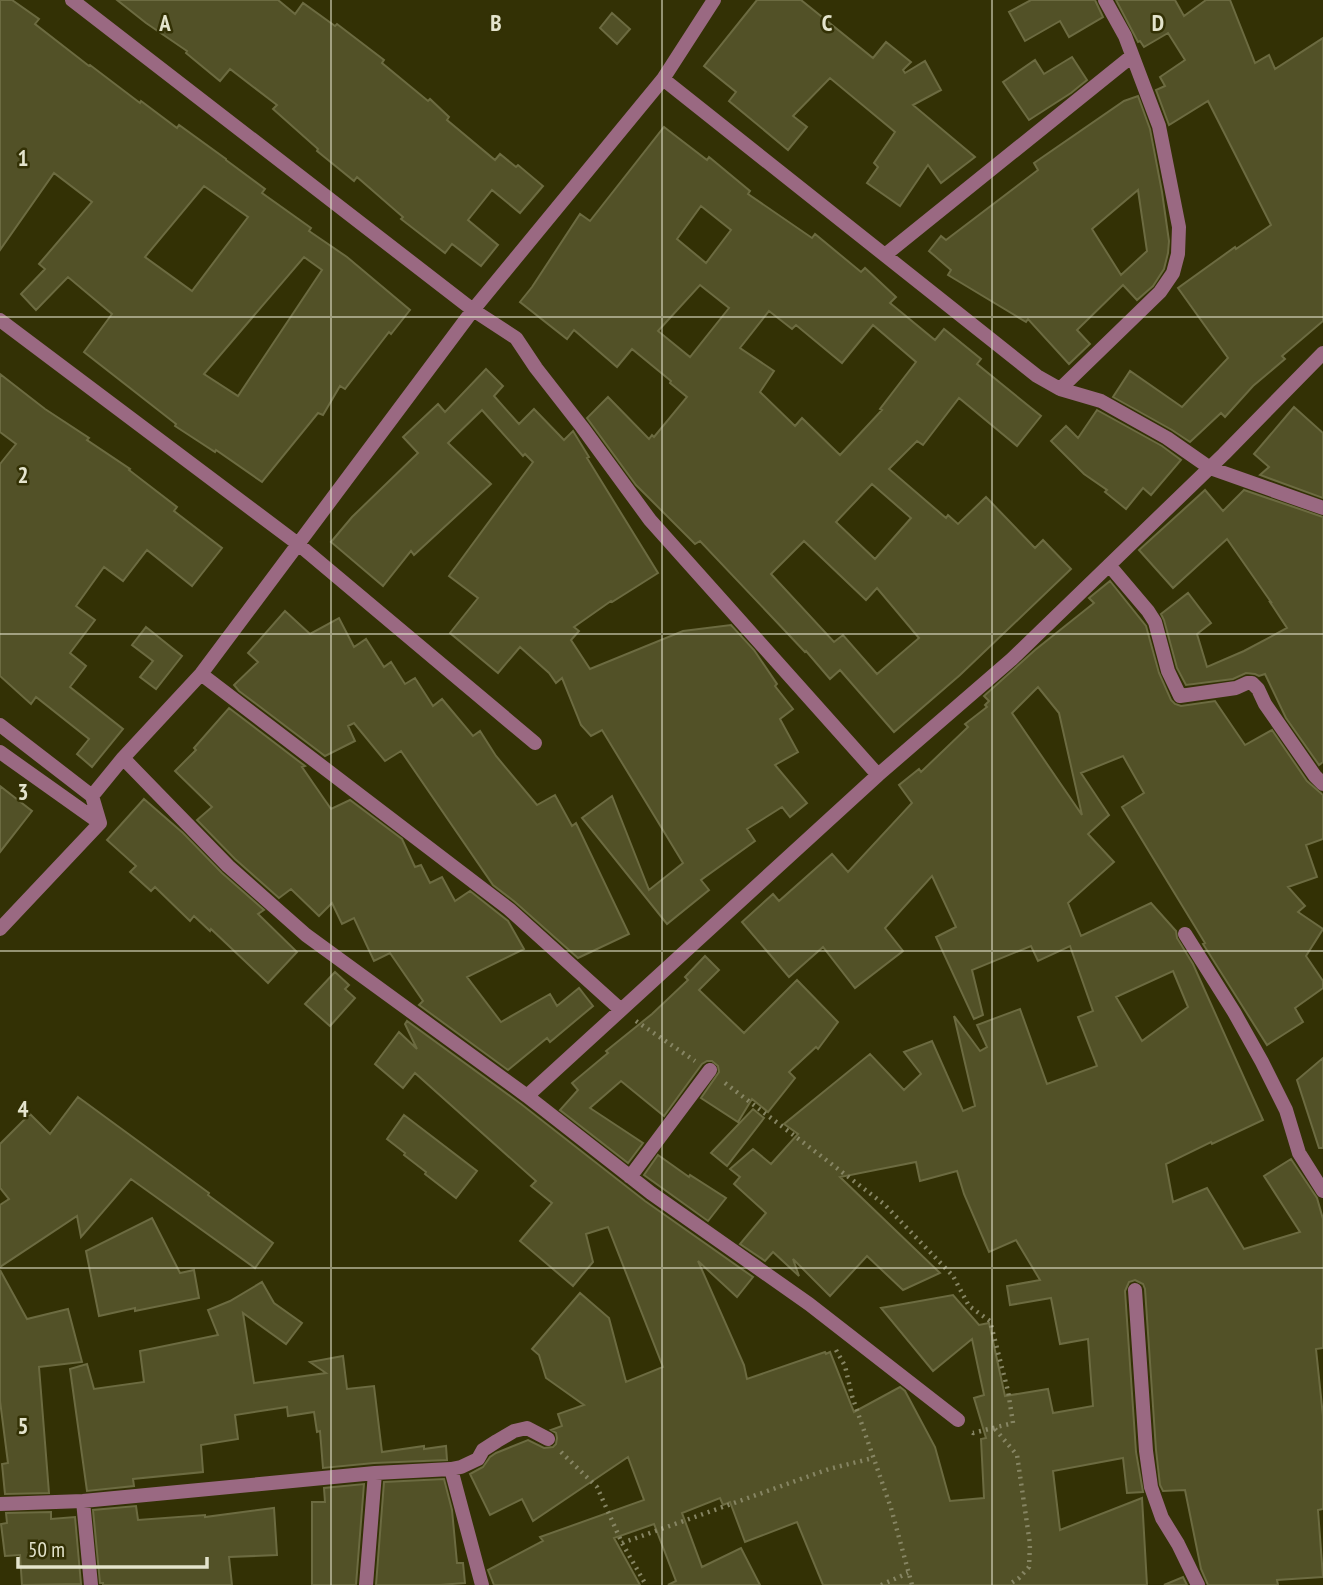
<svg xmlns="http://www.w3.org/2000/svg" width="1323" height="1585" font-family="'PT Sans Narrow',sans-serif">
	<rect width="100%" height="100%" fill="#333105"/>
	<path fill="#525127" stroke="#6c6b41" stroke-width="2" fill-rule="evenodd" d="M0,0h12l27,19 -4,5 54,42 1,-1 50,38 1,-2 36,27 2,-3 47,34v1l39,29 -3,4 49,35 -2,3 38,26 63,53 -19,24 -2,-2 -44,57 -5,-3 -17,29 -5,-2 -56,69 -46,-32 -1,2 -40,-26 1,-2 -92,-72 28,-38 -44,-37 -32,33 -15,-16 24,-25 -6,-5 53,-62 -38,-29 -54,77zM204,186l44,31 -56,74 -47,-34zM304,257l18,13 -84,126 -34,-22z
		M117,0h161l17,14 8,-11 32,23 2,-2 47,36 -2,3 46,38 2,-2 19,18 -2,3 48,40 5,-6 16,13 2,-2 25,21 -23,27 -28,-23 -24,30 30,25 -17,21 -29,-22 -7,9 -44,-34 2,-2 -46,-40 -3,4 -37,-30 1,-2 -45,-40 4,-4 -47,-36 -10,12 -34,-28 1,-2 -41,-28z
		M757,0h44l72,58 13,-16 25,20 -8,8 2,3 20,-12 16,29 -28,15 62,52 -34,26 -13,-18 -28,41 -33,-23 11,-16 -4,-4 21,-31 -65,-54 -37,38 14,11 -19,23 -59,-49 7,-9 -32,-26z
		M1031,0h64l8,17 -34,20 -9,-16 -35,20 -16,-29z
		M1116,0h59l9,16 22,-16h24l25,63 14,-8 6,14 48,-31v283l-41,35 3,3 -32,27 -28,31 -4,-4 -31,29 -18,-12 -59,-33 17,-26 52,36 46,-49 -50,-70 57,-41 1,2 35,-24 -63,-124 -39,24 -13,-35 9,-4 -5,-9 25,-17 -17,-27 -24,14 -4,-6 -2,1z
		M612,13l18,16 -13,15 -17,-16z
		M1072,57l15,23 -16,13 -42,27 -26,-38 32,-22 9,14z
		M1138,96l12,33 12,63 7,49 -1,12 -4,16 -11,17 -16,14 -14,-15 -46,45 13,14 -21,20 -41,-45 -2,3 -78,-47 3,-5 -22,-19 12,-15 5,4 92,-70 -4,-7 90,-62zM1138,190l9,61 -26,24 -29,-46z
		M664,127l43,33 2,-3 41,34 -2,3 64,44 3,-4 46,38 4,-4 31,29 -6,6 45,37 9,-11 37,30 -4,5 64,52 -24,30 -58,-48 -36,47 -6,-4 -28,28 57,49 2,-3 10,9 28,-27 49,51 8,-8 28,29 -111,106 -66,57 -54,-62 -10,9 -24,-28 -1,1 -105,-111 -5,3 -59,-59 -49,-67 21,-21 41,42 3,-4 2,2 33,-40 -17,-14 1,-2 -39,-32 -15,18 -43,-37 -7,9 -47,-37 12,-15 48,-73 10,7zM701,206l30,24 -25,33 -29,-24zM700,285l29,23 -39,49 -32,-26zM769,311l23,18 4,-4 46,38 31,-38 43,37 -36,47 2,1 -42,45 -38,-37 -7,8 -35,-34 14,-21 -34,-23zM872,484l39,34 -36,41 -39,-37zM804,541l62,59 11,-12 42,50 -42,36 -34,-39 -9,7 -63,-68z
		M486,369l17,17 -9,10 25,28 15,-15 30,31 9,-9 16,26 -2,1 71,115 -46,29 -1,-1 -37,26 5,4 -8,9 19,29 93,-38 48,-6 23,25 23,34 -2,2 18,23 -13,10 18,33 -23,13 32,38 -17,14 -8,-10 -35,22 8,12 -54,39 8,10 -42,34 -85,-106 30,-22 37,94 34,-27 -81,-133 -11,6 -10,-11 -19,-47 -6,5 -7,-10 -29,-26 -22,26 -48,-40 28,-35 -29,-22 84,-114 -8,-8 -2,2 -41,-46 -34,33 43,41 -77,71 -3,-4 -28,35 -52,-44 21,-25 66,-64 -15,-16 35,-33 7,8z
		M0,374l45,35 44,29 -2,2 43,29 -1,1 48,37 -3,4 48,37 -30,38 -45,-36 -24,31 -19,-14 -28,39 19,14 -25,33 16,13 -16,21 53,42 -31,38 -15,-13 12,-15 -53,-42 -5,7 -31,-28v-212l16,-20 -16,-12z
		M1294,407l29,26v65l-63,-23 9,-8 -15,-13z
		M1097,410l65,36 19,14 -30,35 -8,-7 -17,21 -21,-17 2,-2 -23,-16 -33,-33 15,-15 12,12z
		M1205,490l18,21 21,-21 79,27v245l-4,3 -33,-47 -21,-44 -6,2 -4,-2 -9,-1 -13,6 -47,6 -9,-17 -13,-48 -3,-6 27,-21 23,30 -14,11 10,33 37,-16 43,-23 -17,-26h1l-44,-63 -54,49 -34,-38z
		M1110,581l36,45 13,47 12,27 4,4 6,2 34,-5 30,44 27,-15 35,51 16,14v44l-17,6 11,32 -29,10 17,19 -7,6 25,17 -17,27 17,25v7l-28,20 8,14 -36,23 -64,-101 2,-1 -83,-136 22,-14 -21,-37 -42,17 28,42 -21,19 26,28 -46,41 13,33 70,-33 25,28 1,7 16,26 70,156 -51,24 -1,-2 -45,22 7,38 34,-14 37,61 56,-17 -36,-56 27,-17 26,39 6,21v129l-7,1 7,67v93l-5,1 5,67 -46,3 1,5h-70l-7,-16 -16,-79 -22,1 -3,-6 -4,-35 -11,-161 -2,-5 -8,-4 -6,2 -4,9 11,161 7,40 -16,1 -4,-35 -70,13 7,59 82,-32 5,87h-324l-26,-63 -52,20 -15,-40 -7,3 -3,-7 -38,15 20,54 39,-19 19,37h-92l8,-4 -22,-57 -40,14 26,47h-146l-6,-15 55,-29 -3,-4 104,-37 -16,-43 -95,64 -11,-22 -32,16 -20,-41 13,-7 7,-10 6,-4 32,-13 16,8 9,-1 3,-3 1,-6 -1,-5 -5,-3 11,-4 -4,-12 26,-9 -38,-27 -7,-23 -7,-6 48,-56 29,25 17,64 37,-15 -55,-140 -22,7 7,28 -20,24 -53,-45 32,-38 -21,-17 5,-5 -121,-108 -12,15 -28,-24 24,-32 18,17 -12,-25 2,-3 114,83 124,97 108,76 -16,20 -39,-36 46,104 3,14 78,-27 1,2 4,-2 24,60 46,-25 5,4 30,56 15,54 34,-3 -3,-59 5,-1 -12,-40 10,-3 -12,-56 -39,32 -52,-63 72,-13 26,30 10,-2 16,73 43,-7 5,24 40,-7 -5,-67 -28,5 -9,-46 -41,7 -3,-19 33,-6 -24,-40 -27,12 -25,-58 -7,-23 -37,10 -4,-19 -76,15 100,96 -37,17 -36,-34 -37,40 -37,-37 6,17 -26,-24 -8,9 -25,-17 26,-31 -32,-29 6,-7 -10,-8 23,-20 18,15 27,-30 -14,-10 86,-70 34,36 17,-16 -17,-22 28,-11 31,70 12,-5 -21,-90 26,35 7,-4 -10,-22 43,-16 27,75 50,-18 -19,-49 15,-6 -23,-65 -32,15 -7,-15 -59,24 11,45 -9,4 -38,-82 20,-10 -24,-51 -47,52 18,23 -48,37 -32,-41 -34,30 -47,-55 31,-28 6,7 53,-47 16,18 64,-69 -13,-18 20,-16 2,3 47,-45 -3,-3 22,-17 -2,-2 4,-4 -5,-5 51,-46 59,-47 -5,-5zM1038,687l21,26 23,102 -70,-102zM1173,971l15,36 -46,34 -26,-44z
		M285,611l25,23 29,-16 15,29 12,-8 18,28 7,-5 14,22 10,-6 18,28 9,-7 31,37 7,-5 16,25 41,49 18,-10 17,31 4,-3 53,111 -51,24 -63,-56 -22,-17 -92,-134 -16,10 -31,-38 -6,3 7,15 -30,15 -86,-65 -5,-6 24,-23 -10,-9z
		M146,627l36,29 -26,33 -16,-12 13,-16 -21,-16z
		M229,708l76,58 -3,1 29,42 19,-9 52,39 13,28 6,-2 9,18 12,-6 13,24 15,-10 38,30 16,28 -57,28 34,45 49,-28 7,12 22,-18 14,18 -43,36 -3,-4 -39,32 -89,-65 4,-4 -33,-48 -16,8 -20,-43 -12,6 -10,-21 -13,13 -28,-27 -12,9 -44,-39 -38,-39 15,-13 -37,-36 21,-21 -2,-2z
		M0,786l32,25 -32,41z
		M144,799l39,34 39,40 42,37 -6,4 39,38 -29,31 -57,-54 -1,2 -16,-15 -4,5 -35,-34 -4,4 -21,-19 6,-6 -29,-26z
		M705,956l14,14 -20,20 45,43 53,-53 41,42 -20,27 -2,-2 -27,25 6,6 -27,34 -16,-13 -14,23 -37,-24 18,-26 -1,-6 -6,-5h-5l-5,3 -38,52 -43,-35 -31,27 53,35 -15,20 -68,-53 18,-20 -6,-7 36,-30 -2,-2 46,-37 36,-34 -3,-3z
		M335,972l14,13 -4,4 10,9 -25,28 -25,-22z
		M1323,1058v90h-4l-22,-68z
		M78,1097l131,96 -1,2 65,48 -18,25 -124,-89 -50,58 -4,-21 -77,51v-62l9,-6 -9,-11v-44l30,-30 20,20z
		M753,1109l11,9 -37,48 -16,-13z
		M404,1115l73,56 -21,27 -31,-24 1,-2 -22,-17 1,-2 -18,-14z
		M658,1155l31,22 1,-2 36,23 -18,23 -64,-46z
		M152,1218l28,55 14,-3 5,28 -64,13v-3l-36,8 -13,-65z
		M0,1270l27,49 41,-10 14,53 -43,5 10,126 -44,1 -3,-30 6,-1 -8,-62z
		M262,1282l12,21 28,20 -16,21 -43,-31 11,70 72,-10 -16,-11 33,-6 4,33 27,-3 8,66 42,-6v3l22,-3 1,14 -73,3 -51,5 -3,-37 -3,1 -3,-20 -26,4 -1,-9 -52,8 3,24 -37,6 2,27 -70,7 1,7 -47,5 -17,-122 17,-5 7,25 50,-7 -4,-31 78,-16 -10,-25 22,-9z
		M444,1479l8,31 5,53h6l2,20 -25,2h-64l8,-103z
		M364,1484l-8,101h-44v-83h13l-1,-14z
		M136,1506l2,14 67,-5v2l69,-9 3,47 -48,2 3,28h-129v-2h-3l-7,-73z
		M51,1512v7l24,-2 6,67 -59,1 -2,-30 -15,1 -4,-32 6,-1 -1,-10z
		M1183,1577l4,8h-23z"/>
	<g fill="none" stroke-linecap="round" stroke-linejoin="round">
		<path stroke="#868563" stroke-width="4.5" stroke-dasharray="2 5" stroke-linecap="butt" d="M636,1021l59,40
			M725,1083l159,121 69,72 16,30 21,15 18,70 5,32 -40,10 -3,-2
			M836,1350l9,16 7,30 39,112 21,77
			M995,1429l22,26 13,89 -1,23 -10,11 -11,7
			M561,1452l36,35 25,56 24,42
			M622,1543l207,-74 44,-11
			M881,1585l27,-12"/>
		<path stroke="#9a6982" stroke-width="14" d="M72,0l401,310 43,28 20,30 46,59 68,93 228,255
			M663,79l374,297 23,13 41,12 66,37 43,30 113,40
			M885,255l247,-199
			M0,320l298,224 237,199
			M1060,389l100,-97 13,-19 5,-19 1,-27 -20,-101 -34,-90 -20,-36
			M1109,565l39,46 7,11 13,49 12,25 56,-8 11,-5h5l6,6 7,15 50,72 8,8
			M201,674l308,235 112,101
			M0,725l92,71
			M0,752l100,71
			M123,758l105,108 78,69 221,161 124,97 158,111 149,116
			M100,823l-8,-27 31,-38 78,-84 272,-364 190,-231 51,-79
			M0,929l100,-106
			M1185,934l49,78 28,50 24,48 13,43 24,38
			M527,1096l351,-321 134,-116 212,-205 99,-101
			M630,1177l80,-107
			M1135,1290l11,161 5,36 11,31 16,26 20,41
			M451,1469l31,116
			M83,1501l8,84
			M0,1504l83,-3 292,-28 76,-4 10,-2 17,-8 5,-9 14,-9 17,-10 13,-3 21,11
			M366,1585l9,-112"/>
	</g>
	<path fill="none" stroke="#e4e4cd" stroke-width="2" stroke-opacity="0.55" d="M331,0v1585M662,0v1585M992,0v1585M0,317h1323M0,634h1323M0,951h1323M0,1268h1323"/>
	<g font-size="23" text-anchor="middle" font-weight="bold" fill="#e4e4cd" stroke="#333105" stroke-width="5" stroke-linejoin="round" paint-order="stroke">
		<text x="165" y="31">A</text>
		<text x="496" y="31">B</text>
		<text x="827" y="31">C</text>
		<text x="1158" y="31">D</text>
		<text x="23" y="166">1</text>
		<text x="23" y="483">2</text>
		<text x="23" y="800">3</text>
		<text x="23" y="1117">4</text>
		<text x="23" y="1434">5</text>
	</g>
	<path d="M18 1557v10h189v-10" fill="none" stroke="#e4e4cd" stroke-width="3.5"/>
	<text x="28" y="1557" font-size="21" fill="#e4e4cd" stroke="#333105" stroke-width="5" paint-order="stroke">50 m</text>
</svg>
